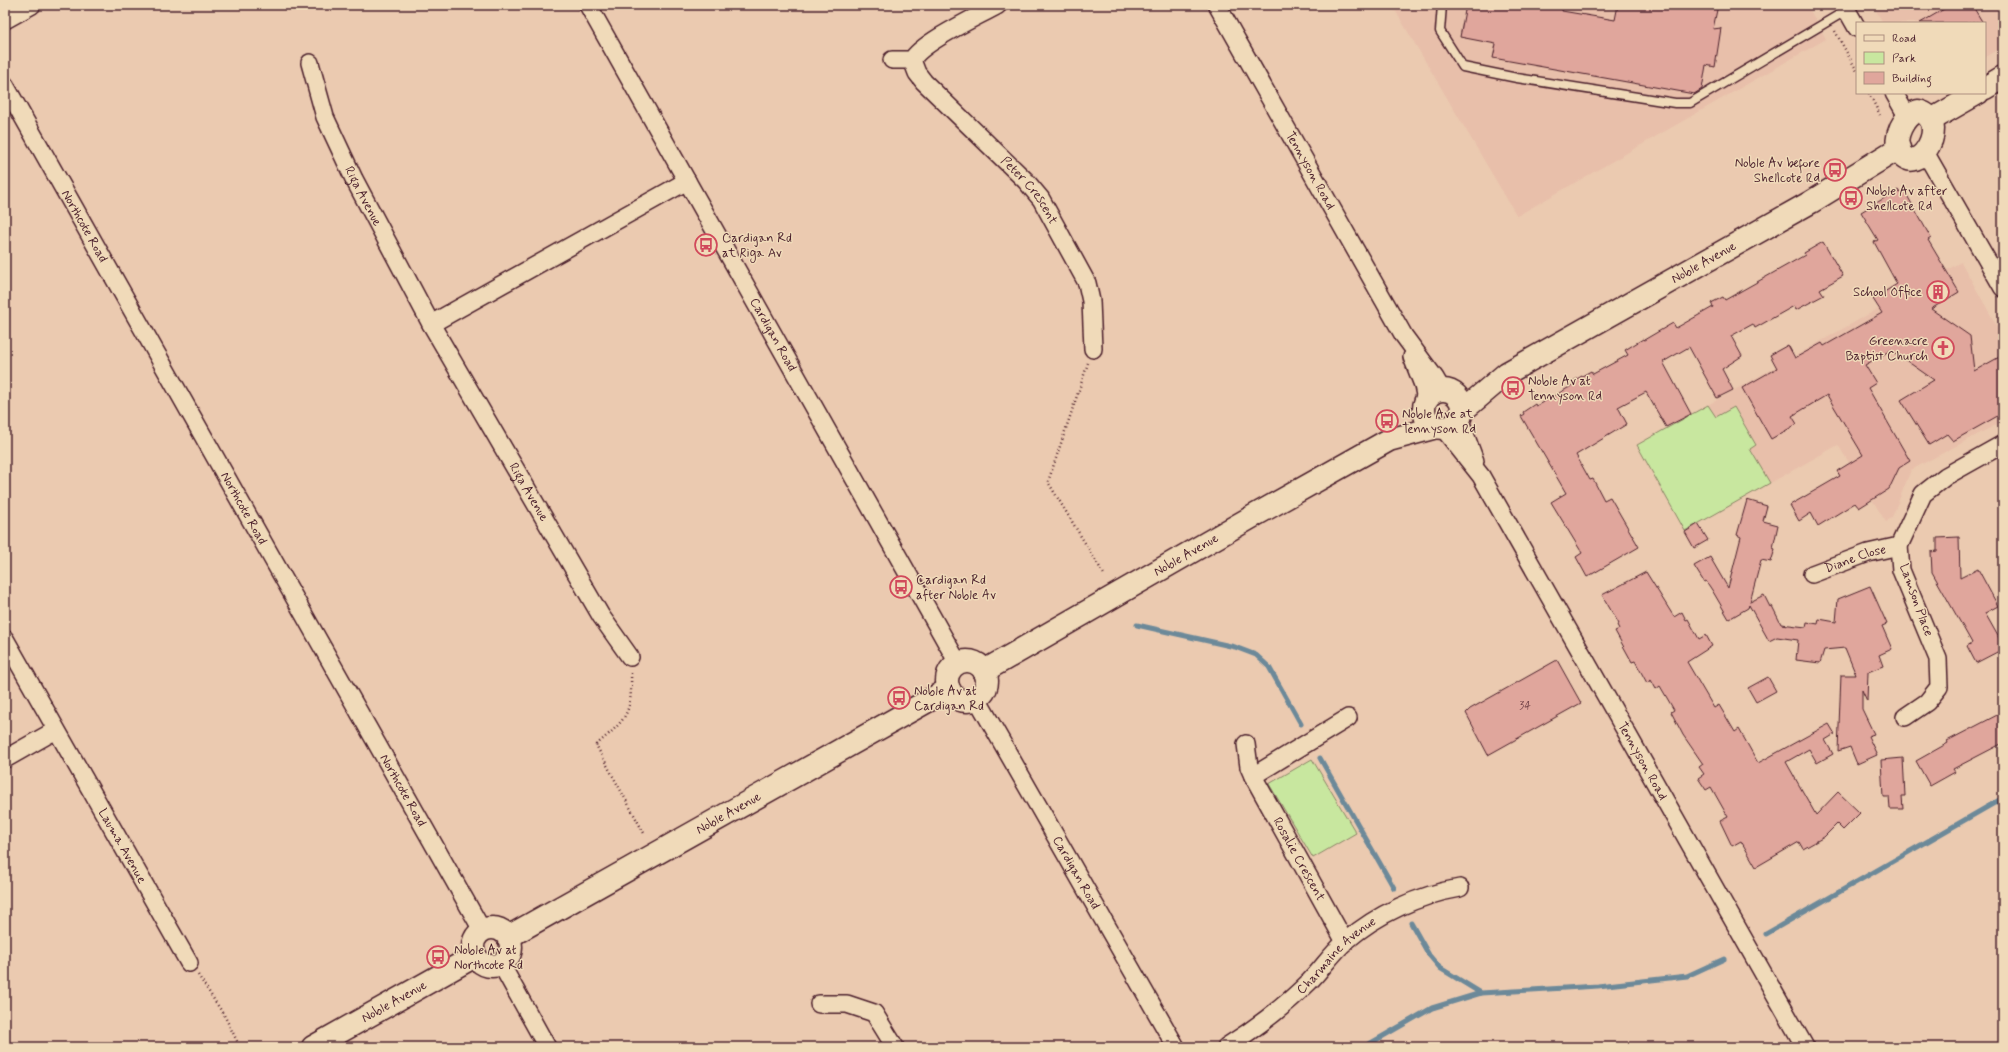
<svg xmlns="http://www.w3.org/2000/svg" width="2008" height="1052" font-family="Mynerve,sans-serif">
	<rect width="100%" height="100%" fill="#ebcab0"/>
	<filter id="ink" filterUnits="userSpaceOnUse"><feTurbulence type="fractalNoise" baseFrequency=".025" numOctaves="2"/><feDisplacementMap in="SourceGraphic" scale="8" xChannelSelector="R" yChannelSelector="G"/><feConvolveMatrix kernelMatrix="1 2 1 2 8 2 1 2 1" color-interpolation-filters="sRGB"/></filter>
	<g filter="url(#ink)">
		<path fill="#e8bfaa" d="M1392,5h415l19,34 -309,177z
			M1873,5h130v41l-18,11v-34h-102z
			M1961,262l42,75v84l-92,49 -19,47 -6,5 -48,-77 -153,86 -48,-86z"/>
		<path fill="#c8e79f" stroke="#898365" d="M1708,405l8,12 18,-10 22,38 -6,4 20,34 -85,48 -48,-86z
			M1312,759l44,74 -43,25 -44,-74z"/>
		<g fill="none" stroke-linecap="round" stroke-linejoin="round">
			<path stroke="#6c8999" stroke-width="5" d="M1137,625l98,22 21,8 13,12 32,57
				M1320,758l74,130
				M1411,923l18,32 11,13 41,25
				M1766,934l237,-136
				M1364,1047l68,-39 49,-15 117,-7 89,-10 37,-17"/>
		</g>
		<path fill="#e0a69c" stroke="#4a1f2b" d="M1466,5h97l-1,6 53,9 3,-15h100l-5,24 8,-1 -6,39 -9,-2 -4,24 -8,5 -201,-36 3,-14 -36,-7z
			M1951,5h21l11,18h-63z
			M1898,190l2,3 4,-3 27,48 -3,2 31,52 -28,17 39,27 4,35 29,-16v58l-50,28 -6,-7 -18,11 -28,-45 33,-20 -43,-30 -26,15 11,18 -8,5 42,73 -11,7 -10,21 -30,19 -4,-5 -37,23 -7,-13 -12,8 -9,-16 50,-29 -3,-5 26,-16 -36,-60 -35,21 5,8 -26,15 -29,-51 35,-20 -7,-13 18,-10 7,13 27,-15 2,3 58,-33 -9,-14 24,-15 -23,-42 4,-2 -17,-28z
			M1823,242l20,34 -23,13 4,6 -28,15 -2,-4 -39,22 -2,-4 -22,12 11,20 -20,13 11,21 -16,8 -28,-51 -26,15 28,52 -25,13 -20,-35 -28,15 9,17 -51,31 14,25 3,-1 11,21 6,-3 29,50 -52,30 -11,-20 6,-4 -31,-51 15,-9 -45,-77 3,-2 -1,-2 12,-8 1,2 39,-22 -2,-3 18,-10 2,3 35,-19 -3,-5 18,-11 1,1 29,-17 3,5 37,-21 -2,-4 12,-6 2,3 80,-45 -1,-2z
			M1747,500l20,6 -4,15 15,4 -5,23 2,1 -4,13 -10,-2 -11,42 14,-7 6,12 2,-1 9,18 25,3 1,-5 11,2 1,-5 17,3 2,-23 32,-13 17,38 -5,2 10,23 -13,6 4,11 -15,6 -1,29 -5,-11v19l12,25 -6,2 9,19 -20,9 -7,-17 -12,4 3,-76h15l-11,-27 -21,2 -4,13 -24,-3 2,-20 -21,-3 -8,4 -20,-36 -1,3 -19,11 -17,-29 -6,-9 -2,1 -10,-16 16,-9 18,31 13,-51 -4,-2z
			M1698,524l10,16 -14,8 -9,-16z
			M1959,537l1,41 18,-9 20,37 -13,7 18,32v4l-27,14 -9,-17 5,-3 -40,-71 -1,-20 6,-1v-13z
			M1646,572l28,45 8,-5 4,8 2,-1 11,20 7,-4 6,11 -25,16 27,46 5,-3 16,27 4,-3 19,34 71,-39 6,10 -10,6 8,14 -16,9 -8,-14 -23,13 30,53 22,-23 22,21 -17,17 -6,-6 -13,13 -21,12 -4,-7 -43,25 -15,-26 -9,5 -12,-25 8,-4 -17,-30 -5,3 -8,-12 6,-4 -5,-7 4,-3 -20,-29 -12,-23 3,-2 -14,-24 -4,3 -5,-9 -4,3 -12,-22 -3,1 -17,-31 4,-2 -2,-4 2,-1 -17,-29z
			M1557,660l24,43 -93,52 -22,-42 4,-4z
			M1768,677l8,14 -20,11 -8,-14z
			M2003,712v31l-50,26 2,3 -25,14 -14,-25 32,-18 -1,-2z
			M1903,758l2,38h-3l1,13h-13l-1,-12h-6l-2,-37z"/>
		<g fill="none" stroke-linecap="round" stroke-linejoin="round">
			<g stroke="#4a1f2b" stroke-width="11">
				<path id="lane" d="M1442,5l-2,26 23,36 54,11 158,25h15l157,-93"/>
			</g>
			<g stroke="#4a1f2b" stroke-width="20">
				<g id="street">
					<path id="s1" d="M588,5l370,658"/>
					<path id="s2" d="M1217,5l187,331 31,42 7,12"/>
					<path d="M1844,5l13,23"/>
					<path d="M5,20l27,-15"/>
					<path d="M892,60h20c10,-18 65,-43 86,-55"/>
					<path id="s3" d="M912,60l5,13 7,9 102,99 15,18 46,84 4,18 2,48"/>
					<path id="s4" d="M310,63l15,54 29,62 77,145 170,292 29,41"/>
					<path id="s5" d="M5,85l477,845"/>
					<path d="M1894,93l13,23"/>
					<path d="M1925,152l78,136"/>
					<path d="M431,324l256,-143"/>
					<path d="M1412,357l11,28 3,15"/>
					<path d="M1459,418l16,43"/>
					<path id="s6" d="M1443,428l38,48 324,571"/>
					<path id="s7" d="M1812,574l56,-21 31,-7"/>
					<path id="s8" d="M5,639l184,324"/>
					<path id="s9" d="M977,699l199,348"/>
					<path d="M1905,717l22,-15 12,-15 -1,-28 -37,-89 -2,-24 24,-52 23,-18 57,-32"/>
					<path id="s10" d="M1246,744l3,23 4,9 92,166"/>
					<path d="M5,759l51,-29"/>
					<path d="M1253,776l95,-58"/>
					<path d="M501,964l46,83"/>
					<path d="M819,1004h28l27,9 21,34"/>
					<path id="s11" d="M1226,1047c30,-19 58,-40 83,-65 13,-13 23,-29 37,-41 31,-27 73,-46 114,-53"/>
				</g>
			</g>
			<g stroke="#4a1f2b" stroke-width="25">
				<g id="secondary">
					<path d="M1985,88l18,-11"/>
					<path d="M1918,111c35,8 0,70 -18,41 -8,-14 4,-37 18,-41z"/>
					<path d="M1931,120l47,-27"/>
					<circle cx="1443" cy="409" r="19"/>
					<path id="s12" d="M1461,412l46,-39 304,-171 88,-54"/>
					<circle cx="967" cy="681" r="20"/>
					<path id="s13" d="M984,671l273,-157 132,-74 48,-13"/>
					<circle cx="492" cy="947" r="19"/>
					<path id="s14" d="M508,937l441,-248"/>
					<path id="s15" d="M313,1047l162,-91"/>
				</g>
			</g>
			<path stroke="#4a1f2b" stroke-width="2.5" stroke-dasharray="1 3" stroke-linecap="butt" d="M1821,5l3,6
				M1835,31l22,40
				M1869,93l11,22
				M1088,363l-40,119 57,94
				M631,673c1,41 -4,46 -35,72l49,90
				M198,975l26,40 16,32"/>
			<use href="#lane" stroke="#f0dab9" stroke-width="8"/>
			<use href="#street" stroke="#f0dab9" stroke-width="17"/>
			<use href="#secondary" stroke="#f0dab9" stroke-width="22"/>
		</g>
	</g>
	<defs>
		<g id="bus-ring" transform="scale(1.15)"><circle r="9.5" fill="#f0dab9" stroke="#d1495b" stroke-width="1.5"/><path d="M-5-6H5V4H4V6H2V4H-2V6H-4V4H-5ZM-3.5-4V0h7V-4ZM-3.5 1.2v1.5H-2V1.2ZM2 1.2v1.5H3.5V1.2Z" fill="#d1495b"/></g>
		<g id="building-ring" transform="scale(1.15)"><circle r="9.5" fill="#f0dab9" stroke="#d1495b" stroke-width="1.5"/><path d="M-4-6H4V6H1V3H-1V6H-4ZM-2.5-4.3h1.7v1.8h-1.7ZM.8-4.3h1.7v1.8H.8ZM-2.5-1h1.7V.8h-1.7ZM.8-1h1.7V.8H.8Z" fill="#d1495b"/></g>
		<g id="church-ring" transform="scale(1.15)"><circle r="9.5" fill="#f0dab9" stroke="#d1495b" stroke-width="1.5"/><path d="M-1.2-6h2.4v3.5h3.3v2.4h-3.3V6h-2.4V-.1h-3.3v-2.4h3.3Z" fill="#d1495b"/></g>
	</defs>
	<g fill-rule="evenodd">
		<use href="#bus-ring" x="1835" y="170"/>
		<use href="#bus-ring" x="1851" y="198"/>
		<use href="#bus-ring" x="706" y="245"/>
		<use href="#building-ring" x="1938" y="292"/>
		<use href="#church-ring" x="1943" y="348"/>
		<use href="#bus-ring" x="1513" y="388"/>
		<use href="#bus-ring" x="1387" y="421"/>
		<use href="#bus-ring" x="901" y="587"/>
		<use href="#bus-ring" x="899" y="698"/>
		<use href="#bus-ring" x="438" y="957"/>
	</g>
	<g text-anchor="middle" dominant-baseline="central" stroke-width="3" stroke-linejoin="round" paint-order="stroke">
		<g font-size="11" fill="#704147">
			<text x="1525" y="706">34</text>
		</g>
		<g font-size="13" fill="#4a1f2b" stroke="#f0dab9" text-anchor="start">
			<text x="1820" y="163" text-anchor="end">Noble Av before<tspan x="1820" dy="15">Shellcote Rd</tspan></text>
			<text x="1866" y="191">Noble Av after<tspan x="1866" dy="15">Shellcote Rd</tspan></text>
			<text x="722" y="238">Cardigan Rd<tspan x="722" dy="15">at Riga Av</tspan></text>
			<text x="1922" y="292" text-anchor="end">School Office</text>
			<text x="1928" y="341" text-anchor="end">Greenacre<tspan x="1928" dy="15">Baptist Church</tspan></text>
			<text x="1528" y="381">Noble Av at<tspan x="1528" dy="15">Tennyson Rd</tspan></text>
			<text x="1402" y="414">Noble Ave at<tspan x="1402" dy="15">Tennyson Rd</tspan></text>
			<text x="916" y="580">Cardigan Rd<tspan x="916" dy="15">after Noble Av</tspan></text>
			<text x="914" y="691">Noble Av at<tspan x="914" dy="15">Cardigan Rd</tspan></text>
			<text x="454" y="950">Noble Av at<tspan x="454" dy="15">Northcote Rd</tspan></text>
		</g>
		<g font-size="13" fill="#4a1f2b" stroke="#f0dab9">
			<text stroke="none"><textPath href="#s2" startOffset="190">Tennyson Road</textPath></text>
			<text stroke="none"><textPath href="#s3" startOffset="177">Peter Crescent</textPath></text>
			<text stroke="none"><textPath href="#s4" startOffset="144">Riga Avenue</textPath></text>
			<text stroke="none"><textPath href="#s5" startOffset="162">Northcote Road</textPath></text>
			<text stroke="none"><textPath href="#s12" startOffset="286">Noble Avenue</textPath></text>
			<text stroke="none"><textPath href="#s1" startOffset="378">Cardigan Road</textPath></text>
			<text stroke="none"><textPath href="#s4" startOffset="483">Riga Avenue</textPath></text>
			<text stroke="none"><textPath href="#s5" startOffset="486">Northcote Road</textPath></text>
			<text stroke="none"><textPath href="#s13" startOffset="233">Noble Avenue</textPath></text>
			<text stroke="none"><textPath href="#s7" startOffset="46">Diane Close</textPath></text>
			<text transform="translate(1916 600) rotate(70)">Lamson Place</text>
			<text stroke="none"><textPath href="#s6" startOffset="389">Tennyson Road</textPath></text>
			<text stroke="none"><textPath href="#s5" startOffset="810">Northcote Road</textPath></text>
			<text stroke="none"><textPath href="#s14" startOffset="253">Noble Avenue</textPath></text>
			<text stroke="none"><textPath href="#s8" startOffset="238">Lauma Avenue</textPath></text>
			<text stroke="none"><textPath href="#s10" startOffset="128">Rosalie Crescent</textPath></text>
			<text stroke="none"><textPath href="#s9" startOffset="200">Cardigan Road</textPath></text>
			<text stroke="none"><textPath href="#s11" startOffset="144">Charmaine Avenue</textPath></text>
			<text stroke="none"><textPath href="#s15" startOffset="93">Noble Avenue</textPath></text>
		</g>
	</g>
	<rect width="2008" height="1052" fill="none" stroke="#f0dab9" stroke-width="20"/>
	<rect x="10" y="10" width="1988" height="1032" fill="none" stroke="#4a1f2b" stroke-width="1.5" filter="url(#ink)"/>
	<rect x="1856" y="22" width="130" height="72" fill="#f0dab9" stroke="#ae8f80"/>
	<rect x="1864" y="35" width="20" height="6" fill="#f0dab9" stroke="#ae8f80"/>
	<text x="1892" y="42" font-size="12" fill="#4a1f2b">Road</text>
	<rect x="1864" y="52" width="20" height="12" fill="#c8e79f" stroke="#ae8f80"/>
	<text x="1892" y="62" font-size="12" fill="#4a1f2b">Park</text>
	<rect x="1864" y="72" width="20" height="12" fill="#e0a69c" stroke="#ae8f80"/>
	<text x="1892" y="82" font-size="12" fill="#4a1f2b">Building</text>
</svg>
